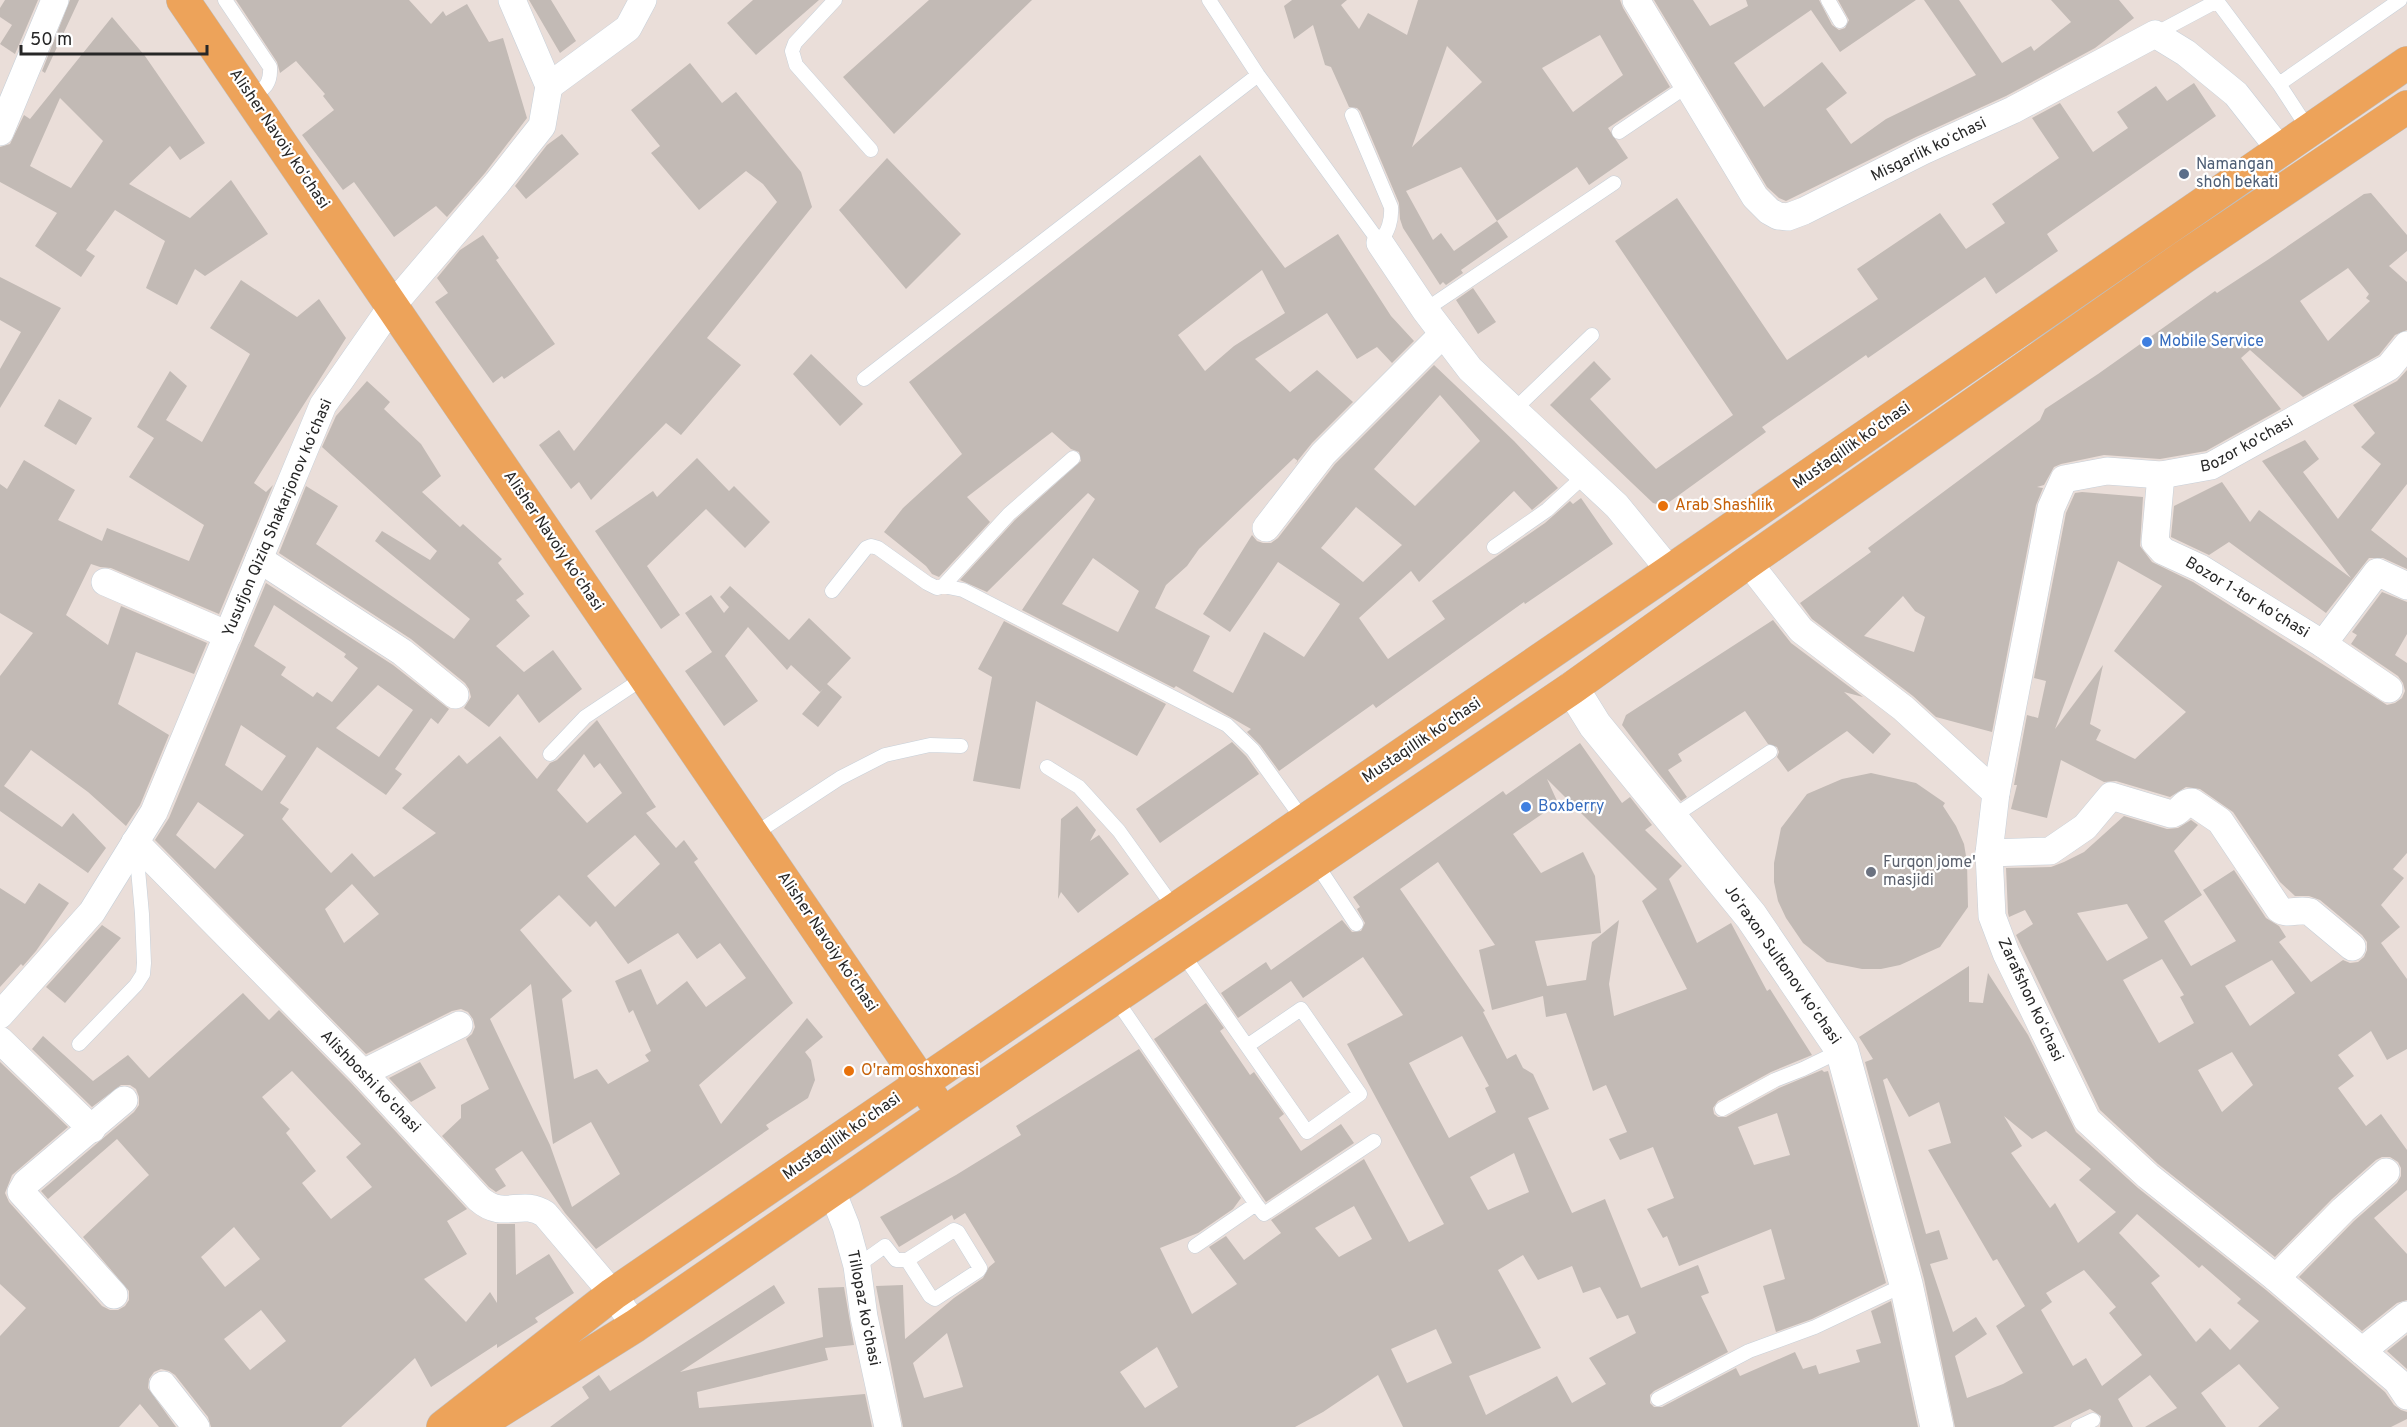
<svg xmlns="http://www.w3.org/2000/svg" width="2407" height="1427" font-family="Overpass,sans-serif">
	<rect width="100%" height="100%" fill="#eaded9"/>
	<path fill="#c2bab5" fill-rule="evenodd" d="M5,0h33l-23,54 -15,-10 12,-19 -12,-8v-9z
		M70,0h9l-34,73 -3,-2z
		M236,0h173l22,24 12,-13 3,5 21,-12 22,38 14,-4 24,80 -42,55 -38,44 -11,-11 -42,31 -40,-55 -11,8 -41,-55 32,-25 -11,-14 2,-2 -29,-33 -16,12 -3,-11z
		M529,0h22l25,41 -16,12z
		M753,0h66l-63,55 -29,-32z
		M929,0h103l-138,134 -51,-57z
		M1292,0h55l-6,5 18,24 9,-16 39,22 11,-35h202l3,8 47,79 -62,41 20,30 -39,27 -12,-18 -80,54 11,16 -47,33 2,3 -17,12 -3,-3 -3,3 -37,-57 -3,-9 -1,-16 -39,-92 -3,-3 -8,-1 -18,-40 -6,-2 -12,-40 -19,14 -10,-33zM1600,35l23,40 -50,37 -31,-44zM1447,46l35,36 -70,65zM1461,167l36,54 -43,30 -13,-18 -8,7 -27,-49z
		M1654,0h39l17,26 38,-20 -2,-6h73l13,25 7,5 6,-2 4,-8 -11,-20h78l-76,52 -29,-42 -77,53 30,44 58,-45 25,31 -21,16 25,35 35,-25 90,-44 -52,-75h35l43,63 29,-17 3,5 37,-29 -20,-22h68l15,18 -39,30 -89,48 -90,41 -130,64 -7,-3 -12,-11z
		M112,17l33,39 60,87 -25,17 -10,-14 -41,38 61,34 41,-38 37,54 -63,42 -10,-7 -18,36 -31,-17 19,-47 -50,-31 -29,40 9,6 -14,21 -46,-31 22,-33 -57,-31v-35l10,-3 14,-29 6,4zM60,98l43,43 -32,47 -41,-22z
		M690,63l32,40 14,-11 65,80 11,35 -105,131 34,27 -60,70 -15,-12 -75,77 -12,-18 -8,7 -32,-44 20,-15 15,21 203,-249 -14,-18 -17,-13 -47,39 -48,-57 9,-7 -29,-36z
		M2194,83l22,33 -169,118 11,17 -62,43 -11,-17 -117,81 -2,-3 -104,72 4,5 -98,71 -8,2 -7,-2 -103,-98 44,-44 17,18 -21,20 66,70 77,-54 -118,-174 62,-43 110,162 91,-61 -21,-30 83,-56 26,36 39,-26 -13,-19 67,-46 -27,-40 28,-15 33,49 35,-24 -11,-16 39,-26 11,15z
		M562,134l17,20 -53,45 -11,-13 32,-41z
		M1200,155l85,113 53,-34 53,82 23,25 -22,22 -15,-16 -20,12 -30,-46 -72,46 35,33 27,-22 36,32 -41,41 -17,21 3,-3 -4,-3 -95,91 -12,17 -21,19 -11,23 55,28 -17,35 40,22 31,-61 40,25 36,-53 -62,-42 -48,70 -27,-18 49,-79 5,6 6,2h8l7,-5 57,-74 99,-99 80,76 44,47 -26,22 -18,-19 -95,91 -8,-11 -52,47 29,41 57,-40 -13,-18 113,-78 25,-22 3,3 8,-6 32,46 -88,60 -1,-2 -148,106 -3,-4 -94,67 -19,-26 -13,-13 4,-3 -75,-43 -2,2 -152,-78 73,-111 -7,-6 -101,99 -27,-12 55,-60 66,-59 -2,-9 -8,-3 -19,-17 -85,65 23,25 -51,55 -7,-3 -6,-8 -42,-34 19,-24 59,-54 -53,-72zM1262,270l23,43 -51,33 -29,25 -27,-36zM1440,395l40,46 -65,65 -41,-37zM1356,507l46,38 -39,37 -42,-34zM1093,558l46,33 -21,41 -56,-28z
		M887,158l74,76 -55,55 -67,-79z
		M2371,193l36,42v16l-18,15 18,16v48l-12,5 -16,20 -76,42 -53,-47 -9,8 40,51 -75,42 -46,8 -56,-4 -43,9 -7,3 -10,18 -7,2 6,1 -7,17 -44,227 -56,-15 -23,-21 -101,-77 -12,-16 71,-51 -3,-4 172,-128 5,-11 53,-35 117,-83 2,2 52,-34 95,-65zM2348,268l21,26 -3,4 4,3 -42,40 -28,-40zM1903,596l12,15 10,6 -11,35 -50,-16z
		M483,235l16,23 -3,2 59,84 -51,35 -2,-3 -9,7 -58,-81 13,-9 -11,-15 23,-28z
		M0,277l61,31 -61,100v-39l21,-37 -21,-12z
		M241,280l56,37 22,-18 27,39 -92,145 12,9 7,-7 -54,129 -108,-46 -11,-1 -9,-3 -25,51 42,30 13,-39 86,37 -13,31 -58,-22 -18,52 51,31 -29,70 -14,21 -38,-34 -57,-42 -27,36 58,41 11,-14 33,35 -18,25 -88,-62v-135l33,-43 -33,-20v-129l7,5 17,-29 51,30 -17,30 44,21 5,-13 82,33 15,-36 -75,-48 25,-39 -17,-11 33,-56 17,15 -21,34 36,22 48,-88 -40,-26z
		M1473,288l23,34 -18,12 -22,-34z
		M811,354l52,50 -23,22 -47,-52z
		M2407,370v114l-36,46 36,28v11l-24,-11h-14l-43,55 -97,-71 -20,13 -38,-18 3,-31 48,-24 28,40 9,-12 92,68 -89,-117 43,-21 14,19 -16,13 35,47 43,-55 -20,-17 14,-14 -22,-28 44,-24z
		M367,381l23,21 -6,7 37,35 20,32 -19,16 38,35 3,-3 39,35 -4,4 26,31 -8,6 14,16 -34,30 28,26 29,-22 29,39 -43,34 -21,-29 -29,33 -25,-19 7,-11 -2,-8 -4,-6 -54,-44 -132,-86 27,-67 32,20 -22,38 138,95 16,-20 -95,-78 7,-10 48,29 7,-9 -115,-104 14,-31z
		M59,399l33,19 -16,27 -32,-19z
		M697,458l32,33 5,-5 36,36 -25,26 -39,-39 -59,57 33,49 -19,14 -66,-98 58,-40 4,6z
		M2082,492l61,5 -3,49 12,16 41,20 194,123 8,-2 7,-5 3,-7 -2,-8 -5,-7 -47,-32 6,-9 -5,-3 30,-40 25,10v32l-12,21 12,8v190l-14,16 11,9 -23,27 19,22 -19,16 26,36v70l-20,11 -16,-29 -33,24 16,21 -16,12 28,38 15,-12 26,36v40l-33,28 33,36v46l-10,3 -35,28 -63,-54 55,-56 43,-38 4,-7v-8l-3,-6 -8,-5h-8l-6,3 -44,39 -57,58 -117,-93 -58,-54 -84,-175 17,-11 -8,-14 -16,7 -1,-4 -2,-45 45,-1 13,-5 20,-10 40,-36 43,13 11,-1 13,-8 7,5 -24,26 28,44 -38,26 27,45 45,-25 -33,-51 31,-20 32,48 13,8 7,11 -7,5 32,40 32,-22 7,3 8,-1 6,-5 3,-7v-8l-5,-7 -42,-35 -11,-4h-14l-15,-14 -47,-70 -33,-23 -14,-2 -16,10 -54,-16 -12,1 -43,-22 -14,58 -36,-9 6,-24h-3l13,-70 11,3 8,-37 -12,-3 32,-165 9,-20zM2118,561l44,25 -48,65 72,61 -51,47 -39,-19 5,-10 -11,-6 13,-59 -48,64zM2127,904l21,34 -41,23 -30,-48zM2162,959l22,36 -4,2 14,26 -35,20 -36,-63zM2272,960l23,33 -45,33 -25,-40zM2232,1052l21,33 -31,27 -24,-42z
		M266,583l127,82 56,44 -11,15 -7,-6 -36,51 7,5 -16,21 -69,-48 -37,56 9,6 -7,10 49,54 21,-20 22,24 62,-44 -34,-25 57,-53 8,9 33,-28 37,43 13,-16 7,-3 40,-40 59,87 -10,6 30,35 8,-8 14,19 -4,3 99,141 -94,82 22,39 86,-106 16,19 -18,15 6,8 4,20 -7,18 -42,27 3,4 -173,120 -31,-36 -43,-62 -27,18 11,17 -10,6 -7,-5 -47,-51 19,-18v-13l28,-16 -23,-50 6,-5 3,-7 -2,-8 -5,-7 -7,-3 -9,2 -86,43 -211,-214 14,-22zM274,605l72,49 -2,3 14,11 -26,34 -15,-10 -4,5 -32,-22 5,-8 -32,-21zM378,685l35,25 -34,47 -43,-29zM241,725l45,31 -24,35 -37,-26zM584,754l10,14 6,-5 22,30 -35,30 -30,-33zM198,802l46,33 -29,34 -39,-34zM635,835l25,29 -45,43 -28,-31zM352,884l27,30 -35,29 -19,-34zM559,895l31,32 6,-6 32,43 50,-31 19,26 23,-16 26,35 -40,29 -19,-26 -30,24 -16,-36 -26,12 14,32 4,-3 18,41 -6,4 4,6 -41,23 -11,-15 -23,10 -12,-80 10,-8 -52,-61zM531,984l22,160 38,-22 29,52 -48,33 -22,-62 -60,-126z
		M730,586l59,54 20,-22 42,40 -24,26 15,13 -24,30 -16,-13 21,-25 -3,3 -29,-27 -4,5 -39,-43 -23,29 33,45 -34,25 -39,-55 27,-19 -27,-39 26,-18 13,18 5,-6 -9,-10z
		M1773,620l18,23 72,54 -19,-5 47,42 -18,20 -26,-23 -59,41 -11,-15 2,-5 -2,-5 -9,-3 -23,-33 -67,43 4,7 -14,9 19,27 -6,4 -21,-26 3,-2 -3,2 -38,-50 4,-10z
		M1004,621l162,83 -29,52 -101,-55 -16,88 -47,-8 19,-104 -14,-8z
		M1232,742l14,14 13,18 -99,69 -24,-34z
		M1580,743l42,60 8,-6 22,28 -7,5 37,36 -15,15 2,-2 28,64 34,-20 36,68 3,-2 42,66 -41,17 -53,29 -5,7 1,6 4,3h8l53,-29 43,-18 2,2 4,-1 58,212 -74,36 -36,13 -13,-46 22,-7 -14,-50 -92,37 -12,-30 -4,2 -16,-29 27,-11 -21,-51 -33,13 -11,-21 18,-7 -21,-47 -13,6 -27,-78 -20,4 -3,-21 -51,14 -13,-60 16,-5 -57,-83 -38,27 85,122 -2,1 24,47 9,-5 7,14 10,6 16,35 -21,9 44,95 33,-14 36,89 57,-23 11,28 -8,3 27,56 -74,39 -4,4v8l4,4h8l74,-39 4,8 55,-24 8,17 13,-4 3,9 41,-12 -4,-12 25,-7 -10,-32 20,-10 27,126h-515l-25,-52 -55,37 -28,15h-392l-27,-141 27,-1 2,54 49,-41 29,-20 6,-11 6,-5 -30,-49 -11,7 -2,-5 -53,32 -19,-30 76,-42 65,-40 -5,-9 123,-77 102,149 -8,11 -35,24 -38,15 32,66 45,-30 -28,-37 17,-11 18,24 37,-27 -10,-13 93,-61 45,83 35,-18 -97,-180 56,-29 -40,-58 -60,41 -12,-17 -53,37 -17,-25 45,-31 5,8 71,-50 10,12 9,-1 4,-8 -8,-14 3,-2 -7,-10 150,-106 3,4zM1547,779l110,110 -15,12 45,88 -73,27 -5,-32 10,-64 -27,22 -6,38 -39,6 -12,-45 66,-8 -6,-57 -12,-24 -42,21 -28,-39 45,-31zM1462,1036l27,50 -4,2 11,24 -47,26 -40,-75zM1777,1113l13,42 -36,10 -16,-38zM1514,1153l15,39 -41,18 -18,-33zM1354,1206l18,33 -33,18 -24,-29zM1523,1255l15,25 34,-14 11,27 17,-6 17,32 11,-4 8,18 -47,25 17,26 -34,19 -15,-27 -71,39 -17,-39 72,-28 -43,-78zM1436,1329l16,34 -45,20 -16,-34zM947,1333l16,54 -39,11 -11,-35zM1157,1347l21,40 -33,21 -25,-36z
		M1871,773l45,10 29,20 -2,3 13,20 8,18 3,18 1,45 -28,40 -40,18 -19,4h-19l-35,-7 -24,-19 -17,-25 -8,-17 -4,-19v-19l7,-35 26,-34 35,-15z
		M1077,806l19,24 -6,11 9,-6 30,39 -51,39 -17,-21 -3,7 3,-80z
		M39,883l30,20 -33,48 -13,15 -2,-2 -21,23v-99l25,16z
		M102,925l19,13 -56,65 -19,-16z
		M1969,966v36l14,1 5,-30 40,62 48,97 62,56 128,102 119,102 9,13 7,5 6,2v7l-16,8h-133l21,-19 -40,-44 -38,29 25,34h-81l32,-19 -27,-33 -32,24 15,28h-33l1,-11 -11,-7 -37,18h-98l-31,-148 -59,-217 8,-3 -14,-22zM1887,1078l22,39 30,-15 12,41 -23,7 65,111 4,-2 28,47 -29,20 27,47 -20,11 -36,14 -12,-42 32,-22 -11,-17 -23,15 -23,-68 18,-5 -9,-29 -13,4 -43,-154zM2004,1116l28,23 14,-8 45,38 -12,11 37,32 -38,31 -23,-40 -5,5 -39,-55 11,-7zM2137,1214l62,54 3,-3 39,34 -4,4 22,18 -29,29 -20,-22 -14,14 -45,-59 9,-7 -41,-43zM2084,1270l32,37 -7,6 33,42 -40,31 -16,-28 -13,8 -32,-56 11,-8 -6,-9z
		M243,993l26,27 10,-10 73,74 115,125 -20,12 20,33 -43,25 42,43 24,-30 7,11v-79h18l1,51 33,-21 25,39 -39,25 3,4 -41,26v-4l-66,43 -16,-29 -74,69h-130l-3,-10 -33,-42 -6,-4 -8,-2 -7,3 -5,7 -1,9 28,39h-17l-19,-23 -21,23h-119v-91l26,-28 -26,-24v-222l68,65 -56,48 -7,18 4,9 93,104 8,4h8l7,-4 4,-6v-9l-46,-54 66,-62 -32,-36 -69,60 -7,-8 93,-79 5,-7v-8l-3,-8 -6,-4h-9l-29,22 -60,-58 11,-13 50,45 35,-26 21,23zM292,1071l69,73 -15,13 26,30 -41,32 -29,-36 14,-12 -30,-38 4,-4 -28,-32zM234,1227l26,32 -35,28 -24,-30zM261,1310l25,31 -36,29 -26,-31z
		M1206,1003l18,25 -4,3 30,44 4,-3 30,42 -5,4 22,33 40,-27 13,19 -88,59 -112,-163z
		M420,1062l16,26 -25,14 -22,-24z
		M774,1285l11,18 -105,69 143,-35 -5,-49 26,-1 10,58 -29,3 3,12 -131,32 2,16 166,-14 7,33h-322l39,-29 -7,-11 17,-12 11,16z
		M2407,1335v34l-20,-18z"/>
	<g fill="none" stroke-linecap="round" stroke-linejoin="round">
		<g stroke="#c7d0d9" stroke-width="15">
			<path id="service" d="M225,0l45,67c1,17 -5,21 -19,31
				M835,0l-40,43 -3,8 4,14 75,85
				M1209,0l49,75 122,168c8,-12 12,-22 11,-36l-39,-92
				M1828,0l12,21
				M2155,34l62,-33 62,83
				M2309,130l-30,-46 121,-84
				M1619,132l68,-46
				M1425,310l189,-127
				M864,379l394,-304
				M1515,409l77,-74
				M1494,547l53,-37 37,-34
				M943,586l66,-72 64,-56
				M832,591l34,-43 5,-2 7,2 49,35 10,5 6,-2 20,4 264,135 26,25 51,71
				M550,754l35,-37 60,-40
				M1047,767l32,20 40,44 56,78
				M1671,818l99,-66
				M753,835l87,-57 45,-23 45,-10 31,1
				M1315,862l41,62
				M1182,953l125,179 53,-38 -59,-85 -54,37
				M1115,998l141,206 8,10 110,-73
				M79,1044l57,-59 7,-11 1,-11 -2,-49 -6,-67
				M1722,1109l53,-29 28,-11 39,-19
				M1195,1246l61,-42
				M857,1266l28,-20 11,14h11l47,-30 4,2 22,36 -2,3 -43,28 -5,-3 -23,-36
				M1658,1399l91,-48 66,-24 91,-43
				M2078,1427l15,-7"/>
		</g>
		<g stroke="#c7d0d9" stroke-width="28">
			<g id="minor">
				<path d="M1636,0l119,197 14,14 9,5 10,1 16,-6 119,-60 90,-41 142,-76 31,19 50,41 44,56"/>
				<path d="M549,86l79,-58 15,-28"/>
				<path d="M0,132l55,-132"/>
				<path d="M1380,243l45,67 45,59 147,137 53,65"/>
				<path d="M2161,475l-6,67 8,9 37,17 123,76 54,-72 30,14"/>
				<path d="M1266,528l57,-74 120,-120"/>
				<path d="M259,559l143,93 53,43"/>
				<path d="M1748,562l53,68 102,78 93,85 -7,60 3,63 14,37 81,167 61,56 128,102 121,103 10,15"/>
				<path d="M105,582l123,53"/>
				<path d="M2323,644l66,45"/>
				<path id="s1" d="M1996,793l55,-285 13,-29 43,-8 54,4 50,-9 178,-99 18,-22"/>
				<path d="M135,842l228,231 116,126c25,22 42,-1 66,15l68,80 22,32"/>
				<path d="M1989,853l61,-2 35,-24 26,-31 60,18c10,-1 11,-12 21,-12l28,19 59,88c9,7 20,-1 31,3l42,35"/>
				<path d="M0,1015l92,-103 62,-100 169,-407 69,-99 105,-123 45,-57 7,-40 -37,-86"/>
				<path d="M0,1040l92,89"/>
				<path d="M363,1073l96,-48"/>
				<path d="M832,1191l14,35 11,40 7,51 24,110"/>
				<path d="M2276,1278l67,-68 43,-38"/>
				<path d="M114,1295l-93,-103 5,-9 98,-83"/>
				<path d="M2362,1351l45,-36"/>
				<path d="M163,1385l33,42"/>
			</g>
		</g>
		<g stroke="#c7d0d9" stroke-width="34">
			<path id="tertiary" d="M1572,688l23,37 156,191 91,134 64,234 31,143"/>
		</g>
		<g stroke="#bebebe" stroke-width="34">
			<path id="primary" d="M183,0l750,1099
				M443,1427l170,-133 1057,-723 737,-508
				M474,1427l161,-101 308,-212 629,-426 176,-126 436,-305 223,-150"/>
		</g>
		<use href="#service" stroke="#fff" stroke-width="14"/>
		<use href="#minor" stroke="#fff" stroke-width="27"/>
		<use href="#tertiary" stroke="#fff" stroke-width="33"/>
		<use href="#primary" stroke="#eda35a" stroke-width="33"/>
	</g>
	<circle fill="#5c6f8a" stroke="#fff" stroke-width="2" cx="2184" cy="174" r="6"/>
	<g fill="#3f7fe0" stroke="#fff" stroke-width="2">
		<circle cx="2147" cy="342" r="6"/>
		<circle cx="1526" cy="807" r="6"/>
	</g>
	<g fill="#e8710a" stroke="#fff" stroke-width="2">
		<circle cx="1663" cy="506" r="6"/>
		<circle cx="849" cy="1071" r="6"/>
	</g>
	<circle fill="#6b7280" stroke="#fff" stroke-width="2" cx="1871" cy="872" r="6"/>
	<g text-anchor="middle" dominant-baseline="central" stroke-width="4.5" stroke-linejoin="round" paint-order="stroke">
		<g font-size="16" fill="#272727" stroke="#fff">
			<text transform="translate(279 139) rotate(56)">Alisher Navoiy koʻchasi</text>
			<text transform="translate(1929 150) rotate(-26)">Misgarlik koʻchasi</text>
			<text stroke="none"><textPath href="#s1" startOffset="512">Bozor ko'chasi</textPath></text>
			<text transform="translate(1852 446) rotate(-35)">Mustaqillik koʻchasi</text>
			<text transform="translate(278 518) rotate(-67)">Yusufjon Qiziq Shakarjonov koʻchasi</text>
			<text transform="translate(553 541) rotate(56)">Alisher Navoiy koʻchasi</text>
			<text transform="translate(2247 598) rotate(31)">Bozor 1-tor koʻchasi</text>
			<text transform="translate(1422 741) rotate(-34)">Mustaqillik koʻchasi</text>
			<text transform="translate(827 942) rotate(56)">Alisher Navoiy koʻchasi</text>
			<text transform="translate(1782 965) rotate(55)">Joʻraxon Sultonov koʻchasi</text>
			<text transform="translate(2030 1000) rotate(65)">Zarafshon koʻchasi</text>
			<text transform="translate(370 1082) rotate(46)">Alishboshi koʻchasi</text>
			<text transform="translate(842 1137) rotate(-35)">Mustaqillik koʻchasi</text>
			<text transform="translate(863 1308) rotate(79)">Tillopaz koʻchasi</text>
		</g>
		<g font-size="16" fill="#4e5e75" stroke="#fff" text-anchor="start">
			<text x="2196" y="165">Namangan<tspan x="2196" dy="18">shoh bekati</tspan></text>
		</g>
		<g font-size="16" fill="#366cbe" stroke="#fff" text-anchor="start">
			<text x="2159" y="342">Mobile Service</text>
			<text x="1538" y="807">Boxberry</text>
		</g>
		<g font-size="16" fill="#c56008" stroke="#fff" text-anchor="start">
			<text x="1675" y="506">Arab Shashlik</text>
			<text x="861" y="1071">O'ram oshxonasi</text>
		</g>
		<g font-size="16" fill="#5b616d" stroke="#fff" text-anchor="start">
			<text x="1883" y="863">Furqon jome'<tspan x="1883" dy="18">masjidi</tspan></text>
		</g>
	</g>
	<path d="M21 45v9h186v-9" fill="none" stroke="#272727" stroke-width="3"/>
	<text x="30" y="45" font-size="18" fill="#272727" stroke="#ffffff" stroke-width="4.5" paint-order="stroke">50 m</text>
</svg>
